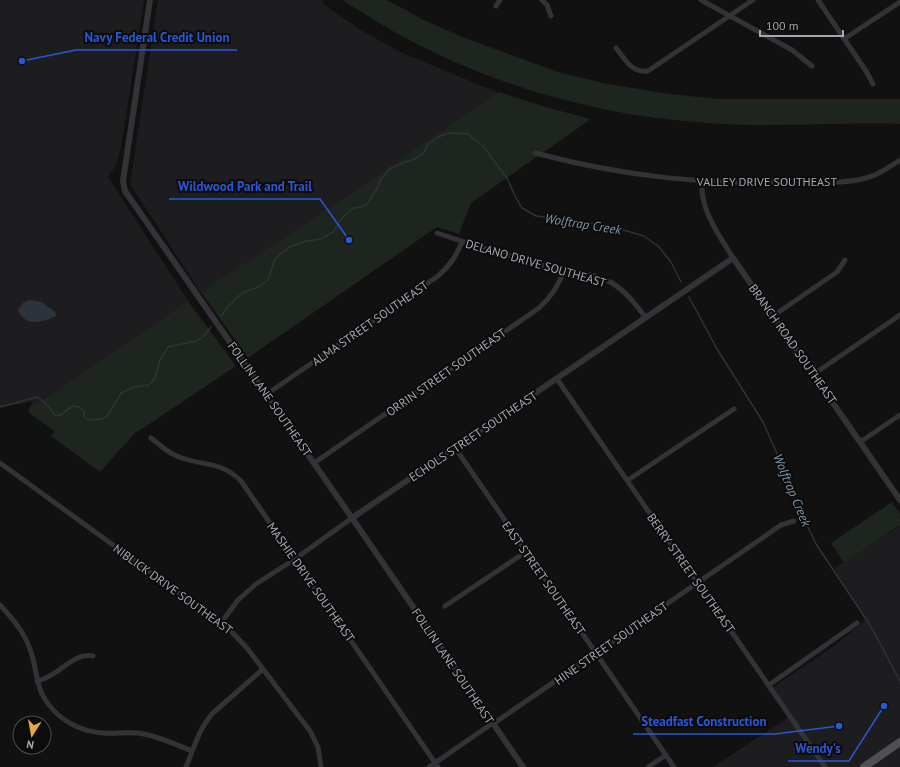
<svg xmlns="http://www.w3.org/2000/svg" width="900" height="767" font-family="'PT Sans',sans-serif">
	<rect width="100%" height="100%" fill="#111112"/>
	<path fill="#1d1d1f" d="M0,0h144l-23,148 -5,17 -8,12 81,125 -149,102 -9,2 2,-5 -33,7z
		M158,0h166l-2,3 37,26 41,23 99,41 -52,36 -246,164 -71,-109z
		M900,526v241h-187l76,-50 -19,-28 64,-43 31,-26 -31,-52z"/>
	<path fill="#1e251f" d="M342,0h45l39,21 39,17 93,34 45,11 66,11 51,5h180v25c-64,-2 -129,4 -193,-1 -106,-7 -206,-35 -300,-84 -22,-12 -43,-26 -65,-39z
		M499,92l50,16 42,11 -120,84 -12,31 -22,-7 -189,131 -47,-66 159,-105z
		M188,301l48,65 -91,61 -10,6 -35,39 -49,-36 3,-5 -26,-19 3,-7 8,-2z
		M892,502l8,12v11l-56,38 -13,-20z"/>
	<path fill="#2c333a" d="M29,300l13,2 13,10 1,4c-14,7 -32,11 -38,-6l5,-7z"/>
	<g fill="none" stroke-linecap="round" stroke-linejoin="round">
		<path stroke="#2c333a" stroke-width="1.5" d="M689,297l28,52 46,73 24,54 -1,5 30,63 54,81 30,56
			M221,316l6,-8 15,-15 16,-6 10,-7 7,-21 14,-12 17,-6 15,-2 12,-7 9,-14 11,-10 8,-1 6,-3 10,-15 4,-10 9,-10 14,-7 9,-2 11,-7 4,-9 10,-7 11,-4 19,1 16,13 24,33 6,14 8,14 14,8 70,9 38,11 14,10 13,16 10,20
			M0,407l37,-10 7,5 12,14c14,-2 14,-18 28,-5v6l4,3 14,-1 6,-4 13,-22 13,-6 15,-2 6,-7 5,-18 8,-13 29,-6 7,-5 7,-9"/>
		<path stroke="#333337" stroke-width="5" d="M542,0l5,5 4,11
			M701,0l91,50 20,16
			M818,0l48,71 7,13
			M496,6l4,-6
			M844,39l56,-37
			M616,48c9,11 15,25 32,23l105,-71
			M535,153c91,24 171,32 264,29 22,0 46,2 67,-4 13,-3 23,-11 34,-18
			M702,182c-2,28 17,53 31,76
			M437,233c35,12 71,23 106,32 23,6 48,7 69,18 15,9 24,22 34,35
			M773,316l64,-44 8,-12
			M814,374l86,-59
			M557,379c90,129 178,259 268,388
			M267,394l171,-118c12,-10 18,-20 24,-34
			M151,438c9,7 17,15 28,19 24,9 42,4 62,24l197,286
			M860,442l40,-27
			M456,449l218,318
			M0,463l229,166 18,19 63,83 8,16 3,20
			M314,463l225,-155c12,-11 20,-22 25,-38
			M628,480l106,-71
			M0,605c15,16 28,32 33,54 3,12 4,24 9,35 12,24 37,38 62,39 13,1 26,-2 40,1 16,3 33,11 48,17
			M445,606l82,-55
			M221,623l17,-23 18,-16 39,-25 57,-41
			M37,681c23,-5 35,-29 56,-25
			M769,685l88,-62
			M186,767c8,-19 13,-39 27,-54l50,-44
			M429,767l61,-42 3,-1c96,-66 192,-133 288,-199l13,-4
			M648,767l18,-12"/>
		<path stroke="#333337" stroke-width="6" d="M150,0l-27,181 2,10 227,327 171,249
			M352,518l381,-260 167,242"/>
		<path stroke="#4f5056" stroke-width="8" d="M864,767l36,-25"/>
	</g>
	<g text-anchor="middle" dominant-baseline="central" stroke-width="4" stroke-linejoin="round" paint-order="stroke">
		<g font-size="12" fill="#a4a8b2" stroke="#0c0c0d">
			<text x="767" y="181">VALLEY DRIVE SOUTHEAST</text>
			<text transform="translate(536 263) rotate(16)">DELANO DRIVE SOUTHEAST</text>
			<text transform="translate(370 323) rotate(-35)">ALMA STREET SOUTHEAST</text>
			<text transform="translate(793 344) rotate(55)">BRANCH ROAD SOUTHEAST</text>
			<text transform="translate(446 372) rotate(-35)">ORRIN STREET SOUTHEAST</text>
			<text transform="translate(270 399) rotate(55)">FOLLIN LANE SOUTHEAST</text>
			<text transform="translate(473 436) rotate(-34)">ECHOLS STREET SOUTHEAST</text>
			<text transform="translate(691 573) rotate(55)">BERRY STREET SOUTHEAST</text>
			<text transform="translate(544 578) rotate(55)">EAST STREET SOUTHEAST</text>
			<text transform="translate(311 582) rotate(55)">MASHIE DRIVE SOUTHEAST</text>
			<text transform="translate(173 589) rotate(36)">NIBLICK DRIVE SOUTHEAST</text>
			<text transform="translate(611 643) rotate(-35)">HINE STREET SOUTHEAST</text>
			<text transform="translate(453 666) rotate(56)">FOLLIN LANE SOUTHEAST</text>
		</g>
		<g font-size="13" font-style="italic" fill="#7e95aa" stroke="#0c0c0d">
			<text transform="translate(583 224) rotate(9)">Wolftrap Creek</text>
			<text transform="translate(792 490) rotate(67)">Wolftrap Creek</text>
		</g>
	</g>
	<path fill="none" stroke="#2a57d4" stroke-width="1.5" d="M22 61L76 50H237M349 240L320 199H169M839 726L775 734H633M884 706L849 761H788"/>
	<g fill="#2a57d4" stroke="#0c0c0d" stroke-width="1.5">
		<circle cx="22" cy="61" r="4"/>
		<circle cx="349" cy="240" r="4"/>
		<circle cx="839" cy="726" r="4"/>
		<circle cx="884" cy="706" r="4"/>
	</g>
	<g font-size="13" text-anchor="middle" font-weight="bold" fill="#2a57d4" stroke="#0c0c0d" stroke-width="4" stroke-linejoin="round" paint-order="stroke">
		<text x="157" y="42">Navy Federal Credit Union</text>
		<text x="245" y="191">Wildwood Park and Trail</text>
		<text x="704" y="726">Steadfast Construction</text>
		<text x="818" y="753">Wendy's</text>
	</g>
	<g transform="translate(32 735) rotate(191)"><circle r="19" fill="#0c0c0d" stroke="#494a4f"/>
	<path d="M0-3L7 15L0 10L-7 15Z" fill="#dfab3d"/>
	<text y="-6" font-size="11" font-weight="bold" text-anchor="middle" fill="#a4a8b2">N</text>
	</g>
	<path d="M760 30v6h83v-6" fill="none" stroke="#a4a8b2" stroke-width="2"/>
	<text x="766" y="30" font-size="12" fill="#a4a8b2" stroke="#0c0c0d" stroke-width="3" paint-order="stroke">100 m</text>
</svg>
